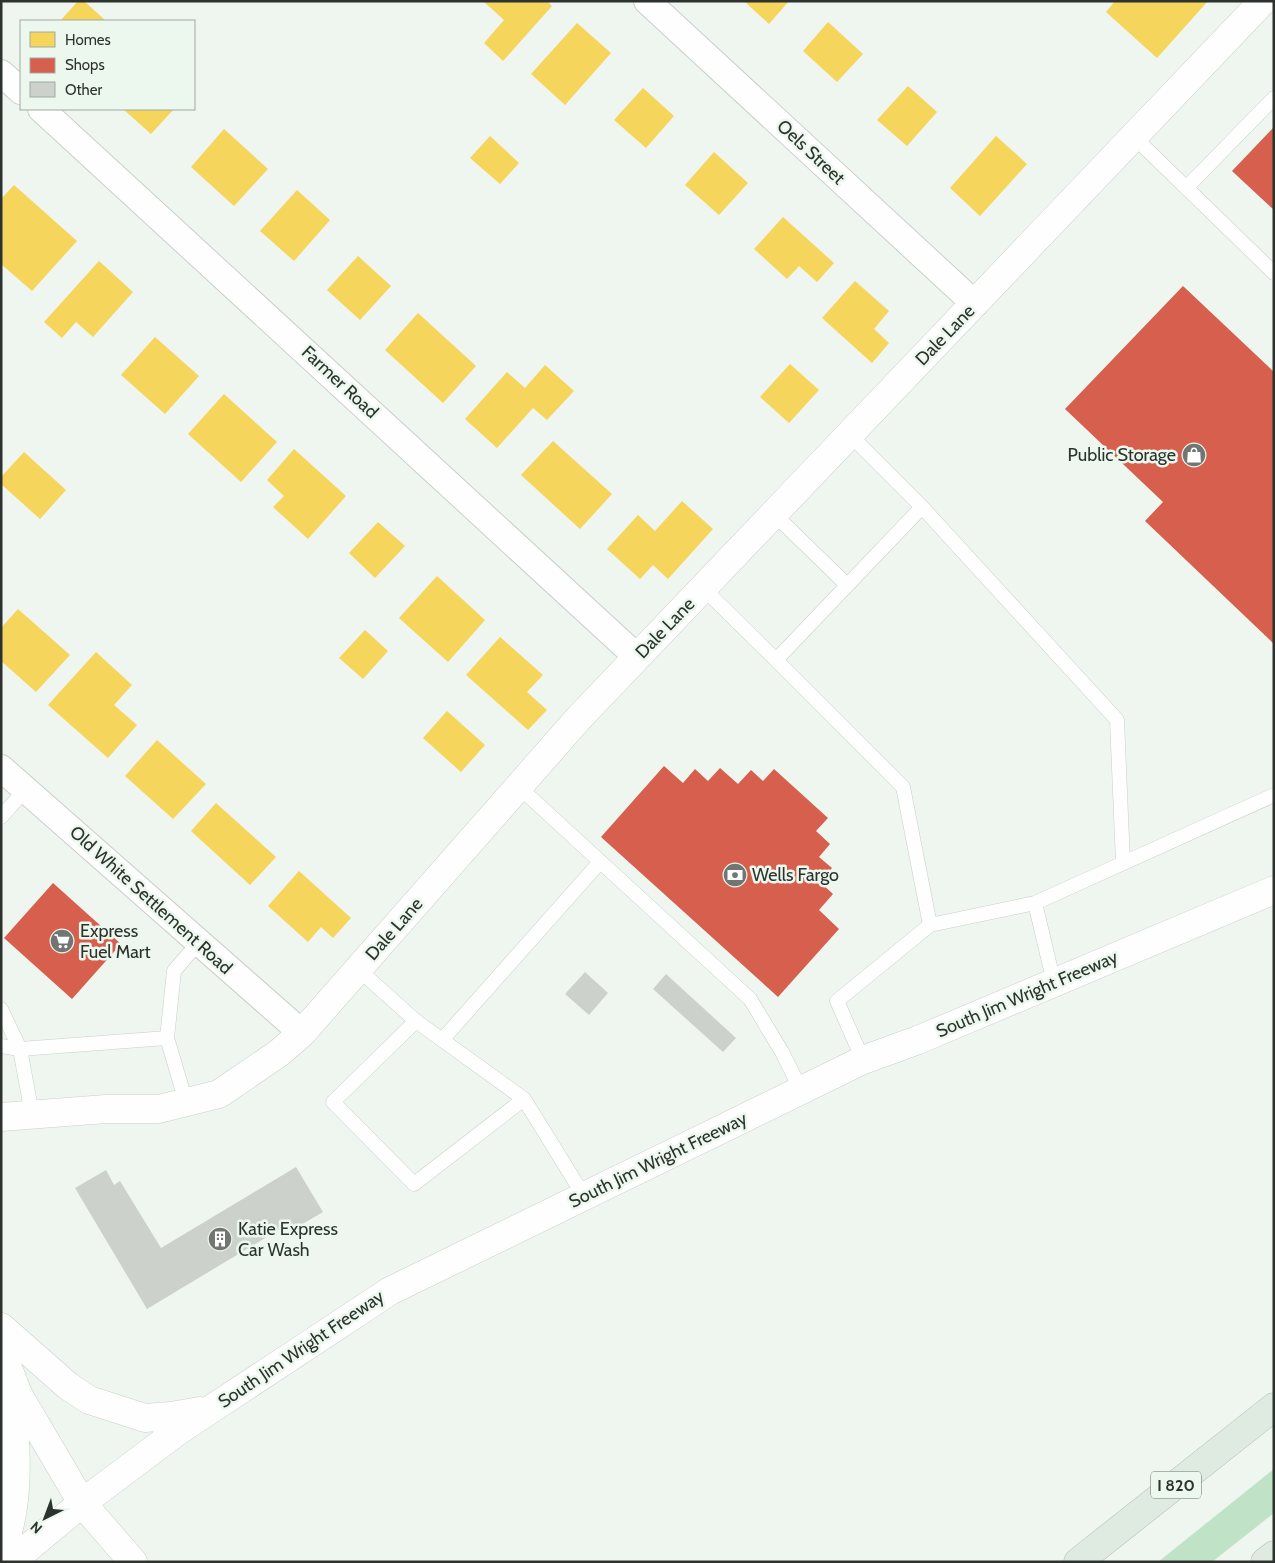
<svg xmlns="http://www.w3.org/2000/svg" width="1275" height="1563" font-family="Cabin,sans-serif">
	<rect width="100%" height="100%" fill="#eff5ef"/>
	<path fill="#c0e2c6" d="M1274,1469v44l-62,49h-54z"/>
	<path fill="#f6d55c" d="M78,1h6l22,20h-46z
		M483,1h64l5,5 -49,55 -19,-18 20,-23z
		M744,1h45l-20,23z
		M1115,1h93l-51,57 -51,-46z
		M828,22l35,32 -26,28 -34,-31z
		M577,23l34,30 -46,52 -34,-31z
		M908,86l29,26 -30,34 -30,-26z
		M643,88l31,28 -28,32 -32,-28z
		M123,109h51l-23,25z
		M224,129l44,40 -34,37 -43,-39z
		M490,136l29,27 -19,21 -30,-26z
		M996,136l31,28 -47,52 -30,-28z
		M714,152l34,31 -29,32 -34,-30z
		M14,185l63,56 -45,50 -31,-27v-65z
		M297,190l33,30 -36,41 -34,-30z
		M783,217l51,46 -17,19 -18,-16 -12,13 -33,-30z
		M358,256l33,30 -31,34 -33,-30z
		M99,261l34,31 -40,45 -17,-15 -14,16 -18,-16z
		M855,281l34,30 -15,18 15,14 -17,20 -50,-45z
		M418,313l58,53 -33,37 -58,-53z
		M155,337l44,39 -34,38 -44,-39z
		M790,364l29,26 -30,33 -29,-26z
		M545,365l29,26 -27,29 -14,-12 -36,40 -32,-29 42,-47 18,16z
		M224,394l53,48 -36,40 -53,-48z
		M553,441l59,53 -32,35 -59,-54z
		M294,449l52,47 -38,43 -35,-32 11,-11 -17,-16z
		M24,452l42,38 -26,29 -39,-35v-7z
		M682,501l31,28 -45,50 -15,-14 -13,14 -33,-30 31,-34 17,16z
		M378,522l27,24 -30,32 -26,-25z
		M437,576l48,44 -37,42 -49,-44z
		M18,609l52,46 -34,37 -35,-31v-33z
		M365,630l23,21 -25,28 -24,-21z
		M500,637l43,38 -16,17 20,18 -19,20 -62,-55z
		M96,652l36,33 -18,20 23,20 -29,33 -60,-53z
		M447,711l38,34 -24,27 -38,-34z
		M157,740l49,44 -33,35 -48,-43z
		M216,803l60,54 -26,28 -59,-54z
		M299,871l52,47 -18,20 -12,-11 -13,15 -40,-36z"/>
	<path fill="#d6604d" d="M1274,127v83l-42,-39z
		M1183,286l91,86v272l-129,-123 18,-19 -98,-93z
		M664,766l19,17 12,-14 13,12 12,-13 18,16 13,-14 12,11 11,-12 54,49 -12,13 14,13 -11,13 13,11 -12,14 13,12 -14,16 20,19 -61,68 -177,-160z
		M53,883l68,61 -49,55 -68,-61z"/>
	<path fill="#ccd1cc" d="M585,972l23,21 -19,22 -24,-21z
		M666,974l70,64 -13,14 -70,-63z
		M296,1167l27,45 -29,17 -4,-6 -143,86 -72,-121 31,-18 8,15 6,-4 41,67z"/>
	<g fill="none" stroke-linecap="round" stroke-linejoin="round">
		<g stroke="#cacfca" stroke-width="15">
			<path id="lane" d="M1134,137l140,136
				M1186,188l88,-90
				M850,435l72,72 195,213 6,143
				M922,507l-146,153 127,127 27,138
				M774,514l73,71
				M703,588l73,72
				M519,787l231,212 32,53 19,38
				M1,817l25,-28
				M358,969l58,52 -83,81 81,82 110,-85 60,97
				M1054,983l-19,-80 239,-108
				M1,1009l19,40
				M416,1021l108,78
				M167,1038l7,-67 25,-29
				M442,1040l158,-178
				M1,1046l19,3
				M863,1060l-26,-59 93,-76 105,-22
				M32,1114l-12,-65 147,-11 19,64"/>
		</g>
		<g stroke="#cacfca" stroke-width="28">
			<path id="street" d="M647,1l328,303
				M1,73l20,18
				M41,109l596,548
				M1,768l301,265"/>
		</g>
		<g stroke="#cacfca" stroke-width="29">
			<path id="secondary" d="M1,1117l105,-8h53l60,-15 60,-41 23,-20 276,-314 685,-718
				M1,1327l67,59 21,14 56,18 26,-2 29,-5
				M1,1350l17,44 64,109 51,59
				M1,1553c21,-52 15,-109 10,-164
				M11,1562l71,-59 96,-72 212,-140 473,-231 55,-20 356,-150"/>
		</g>
		<g stroke="#b0bfb2" stroke-width="29">
			<path id="highway" d="M1078,1562l196,-155
				M1265,1562l9,-7"/>
		</g>
		<use href="#lane" stroke="#fdfefd" stroke-width="14"/>
		<use href="#street" stroke="#fdfefd" stroke-width="26"/>
		<use href="#secondary" stroke="#fdfefd" stroke-width="28"/>
		<use href="#highway" stroke="#dfeae1" stroke-width="28"/>
	</g>
	<defs>
		<g id="shop-disc" transform="scale(1.25)"><circle r="9.5" fill="#717672" stroke="#ecf8ed"/><path d="M-5-2.5h2.3a2.7 3.5 0 0 1 5.4 0H5L5.5 6h-11ZM-1.5-2.5h3a1.5 2.3 0 0 0-3 0Z" fill="#fff"/></g>
		<g id="bank-disc" transform="scale(1.25)"><circle r="9.5" fill="#717672" stroke="#ecf8ed"/><path d="M-6-4H6V4H-6ZM0-2.3a2.3 2.3 0 1 0 0 4.6a2.3 2.3 0 1 0 0-4.6Z" fill="#fff"/></g>
		<g id="supermarket-disc" transform="scale(1.25)"><circle r="9.5" fill="#717672" stroke="#ecf8ed"/><path d="M-6-5.5h2.5l.6 2H6L4.5 2H-2.5L-4.4-4H-6ZM-1.5 3.2a1.3 1.3 0 1 0 .1 0ZM3 3.2a1.3 1.3 0 1 0 .1 0Z" fill="#fff"/></g>
		<g id="building-disc" transform="scale(1.25)"><circle r="9.5" fill="#717672" stroke="#ecf8ed"/><path d="M-4-6H4V6H1V3H-1V6H-4ZM-2.5-4.3h1.7v1.8h-1.7ZM.8-4.3h1.7v1.8H.8ZM-2.5-1h1.7V.8h-1.7ZM.8-1h1.7V.8H.8Z" fill="#fff"/></g>
	</defs>
	<g fill-rule="evenodd">
		<use href="#shop-disc" x="1194" y="455"/>
		<use href="#bank-disc" x="735" y="875"/>
		<use href="#supermarket-disc" x="62" y="941"/>
		<use href="#building-disc" x="220" y="1239"/>
	</g>
	<g text-anchor="middle" dominant-baseline="central" stroke-width="5" stroke-linejoin="round" paint-order="stroke">
		<rect fill="#ecf8ed" stroke="#666d67" stroke-width="1" x="1151" y="1471.5" width="50" height="27" rx="4"/>
		<g font-size="16" font-weight="bold" fill="#2d322e">
			<text x="1176" y="1485">I 820</text>
		</g>
		<g font-size="18" fill="#2d322e" stroke="#ecf8ed">
			<text transform="translate(811 152) rotate(43)">Oels Street</text>
			<text transform="translate(945 335) rotate(-46)">Dale Lane</text>
			<text transform="translate(340 382) rotate(43)">Farmer Road</text>
			<text transform="translate(665 628) rotate(-46)">Dale Lane</text>
			<text transform="translate(151 900) rotate(42)">Old White Settlement Road</text>
			<text transform="translate(394 929) rotate(-49)">Dale Lane</text>
			<text transform="translate(1027 994) rotate(-23)">South Jim Wright Freeway</text>
			<text transform="translate(658 1160) rotate(-26)">South Jim Wright Freeway</text>
			<text transform="translate(301 1349) rotate(-34)">South Jim Wright Freeway</text>
		</g>
		<g font-size="18" fill="#2d322e" stroke="#ecf8ed" text-anchor="start">
			<text x="1176" y="455" text-anchor="end">Public Storage</text>
			<text x="752" y="875">Wells Fargo</text>
			<text x="80" y="931">Express<tspan x="80" dy="21">Fuel Mart</tspan></text>
			<text x="238" y="1229">Katie Express<tspan x="238" dy="21">Car Wash</tspan></text>
		</g>
	</g>
	<rect width="1275" height="1563" fill="none" stroke="#2d322e" stroke-width="5"/>
	<rect x="20" y="20" width="175" height="90" fill="#ecf8ed" stroke="#a0a9a1"/>
	<rect x="30" y="32" width="25" height="15" fill="#f6d55c" stroke="#a0a9a1"/>
	<text x="65" y="45" font-size="15" fill="#2d322e">Homes</text>
	<rect x="30" y="58" width="25" height="15" fill="#d6604d" stroke="#a0a9a1"/>
	<text x="65" y="70" font-size="15" fill="#2d322e">Shops</text>
	<rect x="30" y="82" width="25" height="15" fill="#ccd1cc" stroke="#a0a9a1"/>
	<text x="65" y="95" font-size="15" fill="#2d322e">Other</text>
	<g transform="translate(45 1518) rotate(222)" stroke="#ecf8ed" stroke-width="4" paint-order="stroke">
	<path d="M0-4L9 19L0 12L-9 19Z" fill="#2d322e"/>
	<text y="-8" font-size="14" font-weight="bold" text-anchor="middle" fill="#2d322e">N</text>
	</g>
</svg>
